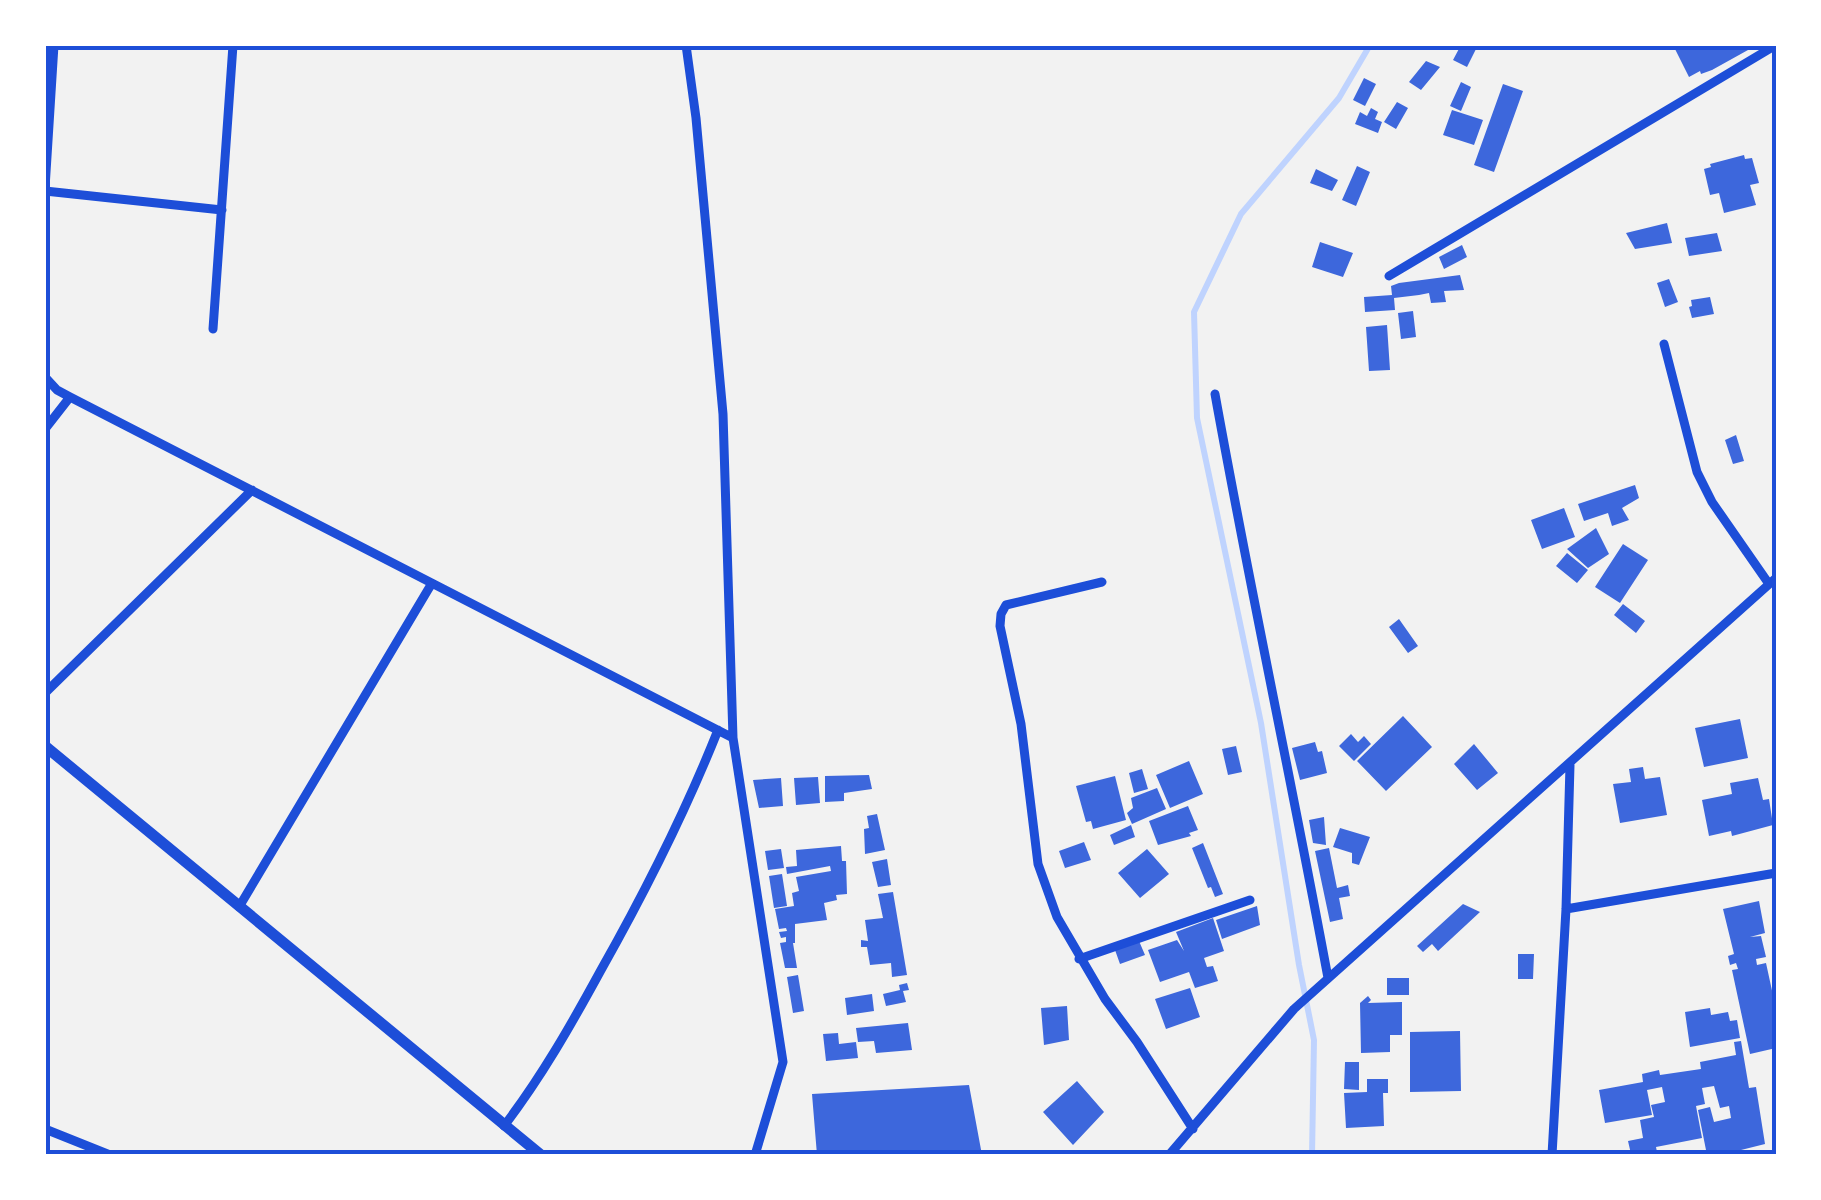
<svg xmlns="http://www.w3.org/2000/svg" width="1821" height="1200" font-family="'Titillium Web',sans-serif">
	<rect width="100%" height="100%" fill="#f2f2f2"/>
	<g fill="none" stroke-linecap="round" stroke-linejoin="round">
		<path stroke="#bfd3fe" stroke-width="6" d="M1312,1155l2,-115 -15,-75 -38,-242 -64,-305 -3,-106 47,-98 98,-116 31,-53"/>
	</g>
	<path fill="#3d67dc" d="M1461,45h17l-11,22 -14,-7z
		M1673,45h84l-45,25 -11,4 -1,-3 -11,6z
		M1426,61l14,6 -19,23 -12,-8z
		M1364,78l12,6 -11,22 -12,-6z
		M1461,82l10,5 -10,24 -11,-5z
		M1503,84l20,7 -29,81 -20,-7z
		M1397,102l11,6 -12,21 -12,-7z
		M1371,108l7,4 -3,7 7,3 -4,11 -23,-9 5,-12 7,4z
		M1452,110l31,10 -9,25 -31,-10z
		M1744,155l1,4 7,-1 7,25 -9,2 6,20 -32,8 -5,-20 -9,2 -6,-26 7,-2 -1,-3z
		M1357,166l13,6 -14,34 -14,-6z
		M1316,169l22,11 -6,11 -22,-8z
		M1667,223l5,20 -37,6 -9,-16z
		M1717,233l5,18 -33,5 -4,-18z
		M1320,242l33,11 -10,24 -31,-10z
		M1462,245l5,12 -23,12 -5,-12z
		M1460,275l4,15 -20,1 2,11 -15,1 -2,-10 -10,2 -25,3 1,12 -30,2 -1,-15 28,-2 -1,-9 8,-3z
		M1669,279l9,23 -13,5 -8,-24z
		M1710,297l4,17 -22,4 -3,-11 3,-1 -1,-6z
		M1413,311l3,26 -15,2 -3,-26z
		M1387,325l3,45 -21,1 -3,-44z
		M1736,435l8,26 -11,3 -8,-24z
		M1635,485l4,13 -17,10 7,12 -17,6 -4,-13 -24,8 -6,-17z
		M1564,508l11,29 -33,12 -11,-29z
		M1596,528l13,26 -21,14 -21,-19z
		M1623,544l25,16 -28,43 -25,-16z
		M1567,553l21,17 -11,13 -21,-17z
		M1623,604l22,17 -9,12 -22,-18z
		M1399,619l19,27 -10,7 -19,-26z
		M1403,716l29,31 -46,44 -29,-30z
		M1740,719l8,39 -44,9 -9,-39z
		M1351,734l7,8 6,-6 7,8 -17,17 -15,-15z
		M1315,742l3,10 4,-1 5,22 -27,7 -8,-32z
		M1474,744l24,29 -21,17 -23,-26z
		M1236,746l6,26 -14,3 -6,-26z
		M1189,761l14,33 -33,14 -14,-33z
		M1643,767l2,12 15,-2 7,38 -47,8 -7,-39 18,-2 -2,-13z
		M1142,769l6,20 -14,4 -5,-20z
		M869,775l3,14 -28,4v8l-19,1v-26z
		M1115,776l11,44 -33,9 -2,-8 -5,1 -10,-36z
		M818,777l2,26 -24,2 -2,-27z
		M781,778l2,28 -24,2 -6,-28z
		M1758,778l5,22 6,-1 4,26 -41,11 -1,-5 -22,5 -7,-36 30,-6 -2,-11z
		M1157,788l9,21 -34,15 -5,-11 6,-5 -2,-10z
		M1188,806l10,24 -9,3 2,3 -33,9 -9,-24z
		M877,814l8,36 -20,4 -1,-25 5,-1 -2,-12z
		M1324,817l2,28 -13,-2 -4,-23z
		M1131,825l4,12 -21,8 -4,-10z
		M1340,828l30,9 -11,28 -7,-2v-10l-19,-6z
		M1084,842l7,18 -26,8 -6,-17z
		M1203,843l20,51 -8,3 -4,-10 -3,1 -16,-40z
		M841,846l1,15h4l1,33 -11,1 1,5 -13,3 3,17 -32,4v19h-2l4,25h-12l-5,-25 6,-1v-5l-5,1 -2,-6 8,-1 -1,-3 -7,1 -4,-20 19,-3 -2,-13 7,-2 -3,-14 35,-6 -1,-5 -43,8 -1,-7 11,-1 -1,-16z
		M1329,848l8,40 11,-3 2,11 -11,2 4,21 -13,3 -15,-71z
		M781,849l3,19 -16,2 -3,-19z
		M1147,849l22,25 -29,24 -22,-25z
		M887,859l4,26 -13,2 -6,-25z
		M782,874l5,32 -13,2 -5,-32z
		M893,892l14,83 -15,2 -1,-14 -21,2 -3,-18h-6v-7l7,1 -3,-21 18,-2 -5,-24z
		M1759,901l6,32 -15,4 11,-1 5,21 -10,2 1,6 9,-2 10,46v39l-26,6 -18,-84 6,-1 -2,-6 -6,2 -2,-9 6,-2 -11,-45z
		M1463,904l17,8 -42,39 -6,-7 -9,8 -6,-6z
		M1257,906l3,19 -38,14 -6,-19z
		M1213,918l11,33 -20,7 3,9 6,-1 5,15 -23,7 -6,-16 -29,10 -12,-32 29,-10 7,11 -8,-19z
		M1139,941l6,14 -25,9 -5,-14z
		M1518,954h16l-1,25h-15z
		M798,975l6,36 -11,2 -6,-36z
		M1387,978h22v17h-22z
		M907,983l2,7 -6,1 3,11 -20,4 -3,-12 17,-4 -1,-5z
		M1190,988l10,29 -34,12 -11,-30z
		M872,994l2,17 -27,4 -2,-17z
		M1368,996l3,4 -3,3 34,-1v33h-12v17l-29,1 -1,-50z
		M1067,1006l2,34 -25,5 -3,-37z
		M1710,1008l1,7 17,-3 2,9 7,-1 3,18 -50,9 -5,-35z
		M908,1023l4,27 -36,3 -2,-12 -16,1 -2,-14z
		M1460,1031l1,60 -51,1v-60z
		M838,1033l1,11 17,-2 2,16 -32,3 -3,-27z
		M1741,1041l8,47 7,-1 9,57 -44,11h-14l-9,-45 12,-3 4,15 17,-4 -2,-12 -9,2 -6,-22 -12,2 3,16 -9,2 6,32 -46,9 1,5 -26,2 -3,-13 15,-3 -3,-18 14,-3 -3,-12 14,-3 -3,-15 -15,3 5,25 -47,8 -6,-33 44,-8 -1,-8 17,-4 1,5 41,-6 -1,-7 36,-7 -2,-13z
		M1345,1062h14v28l-15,-1z
		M1367,1079h21v14h-5l1,33 -38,2 -2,-35 23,-1z
		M1077,1081l27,31 -31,33 -30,-33z
		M969,1085l13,70h-165l-5,-61z"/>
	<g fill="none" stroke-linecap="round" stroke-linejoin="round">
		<path stroke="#1d4ed8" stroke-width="9" d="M686,45l10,73 27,296 10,324 50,324 -28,93
			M45,188l9,-143
			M45,191l177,19
			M1389,276l387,-231
			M213,329l20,-284
			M1664,344l33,128 15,30 57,82
			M45,377l12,13 13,7 663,341
			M1215,394c35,195 77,389 113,584
			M45,429l25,-32
			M1102,582l-96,23 -5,9 -1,12 21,98 17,140 19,53 48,82 32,43 56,87
			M45,693l207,-203
			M239,907l193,-324
			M1566,909l210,-36
			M1079,959l171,-59
			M504,1126c38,-50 67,-101 97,-156 44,-78 84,-157 117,-240
			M45,1129l65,26
			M1169,1155l125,-146 482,-431
			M1552,1155l14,-246 4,-144"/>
		<path stroke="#1d4ed8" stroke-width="11" d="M45,746l496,409"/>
	</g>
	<rect width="1821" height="1200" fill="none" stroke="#ffffff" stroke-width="95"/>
	<rect x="48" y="48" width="1726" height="1104" fill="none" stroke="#1d4ed8" stroke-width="4"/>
</svg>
